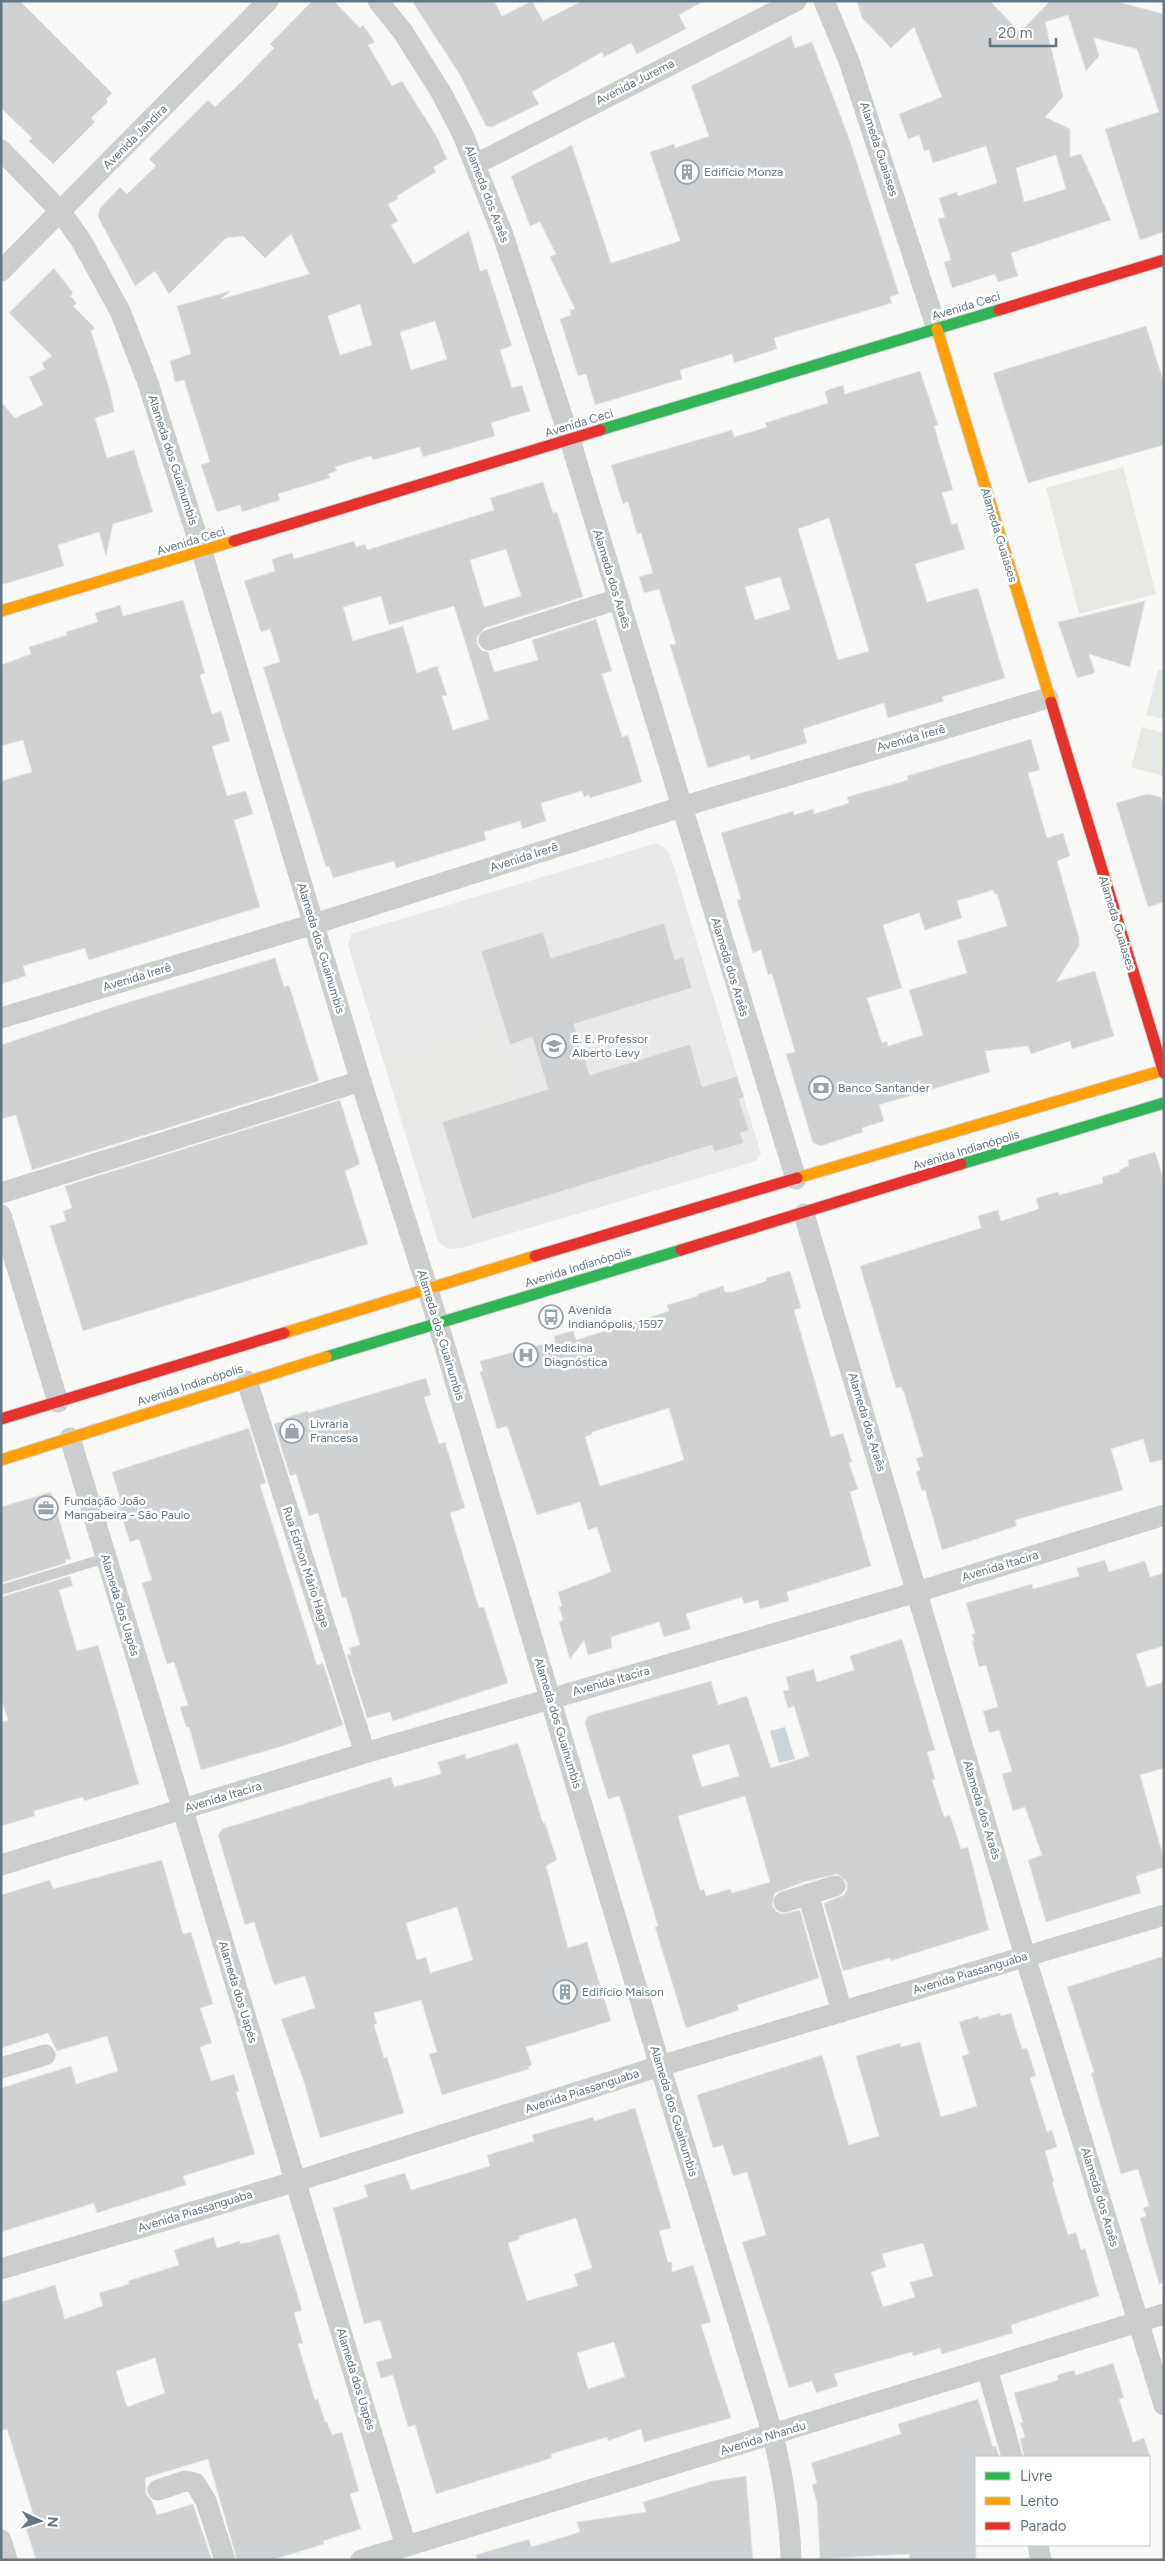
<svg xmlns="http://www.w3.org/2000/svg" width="1165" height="2561" font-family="Figtree,sans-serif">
	<rect width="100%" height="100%" fill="#f8f8f7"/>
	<path fill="#e8e9e8" d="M657,843l9,6 5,8 90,297 -5,7 -295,87 -13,1 -10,-8 -90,-296 3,-11z"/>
	<path fill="#e7eae4" d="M1123,467l33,127 -77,20 -33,-126z
		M1158,670l6,1v48l-18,-4z
		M1142,727l22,6v43l-33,-9z
		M496,1024l22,70 -110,35 -21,-70z"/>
	<path fill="#ccd6d8" d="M785,1727l10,32 -16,4 -9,-32z"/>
	<path fill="#cfd1d2" stroke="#e7e7e6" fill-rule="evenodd" d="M1,1h19l92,92 -6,6 2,3 -17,16 4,4 -42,42 -24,-23 3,-3 -31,-30z
		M312,1h22l26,27 3,-3 12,17 -7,3 24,41 10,-5 35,56 10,22 -14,8 3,5 -39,24 1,3 -10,5 10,17 -7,4 23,39 55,-33 11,40 7,-2 25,77 -12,4 12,38 10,-3 8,26 -39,12 4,13 -72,21 -3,-10 -47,13 -2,-4 -36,11 2,4 -9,3 2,4 -52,16 2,6 -38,12 -2,-7 -23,7 -16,-47 9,-3 -26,-82 -9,2 -5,-21 21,-7 -14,-48 53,-15 -9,8 88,-25 -18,-40 -26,24 -22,-22 -17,2 -57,56 -14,-23 -20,15 -37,-69 2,-9 20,-21 7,7 29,-28 -7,-7 59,-59 7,7 26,-25 33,-34 -4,-4zM360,304l12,41 -32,10 -12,-39zM435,321l12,38 -36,11 -11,-38z
		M412,1h82l8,15 30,-15 11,20 39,-20h122l-25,14 7,14 -49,25 -6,-11 -27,14 -2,-5 -70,40 7,12 -47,23 -6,-1 -26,-51z
		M857,1h133l30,31 30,-31h65l49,13v218l-24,8 -35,-111 54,-17 -22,-63 -43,-11 5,18 -13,15 -18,-56 -23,7 18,75 -18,20 25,12v28l11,-3 30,66 -100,33 7,23 -20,6 -3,-8 -43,14 -8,-26 7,-2 -13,-41 7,-2 -6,-19 18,-6 1,4 39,-13 -11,-37 -53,17 -4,-13 -5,1 -5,-16 -11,4 -9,-25 43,-17 -28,-70 -23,21 -29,-30zM1056,155l10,34 -42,13 -8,-34z
		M791,36l4,12 17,-6 37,96 50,156 -9,3 2,6 -118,35 3,11 -43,14 -2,-9 -52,16 2,9 -87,26 -9,-31 -8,2 -18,-57 11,-4 -1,-5 5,-1 -25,-52 6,-3 -16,-32 -10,4 -19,-50 61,-31 39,118 69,-22 -30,-89 24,-8 1,4 34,-12 -18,-50z
		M54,268l19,25 -3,3 7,7 -4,3 22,22 -4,3 19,60 4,21 -19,6 12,40 27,-8 19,62 -40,12 -7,32 -7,-24 -41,13 6,21 -63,19v-183l14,16 28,-13 -14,-28 16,-8 -3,-6 10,-7 -43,-43z
		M1146,326l18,57v62l-136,38 -35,-110z
		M920,371l18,54 -4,1 19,64 -11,3 10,32 5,-2 8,26 -50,15 12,38 51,-14 27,90 -63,19 2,4 -56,17 -4,-15 -81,26 4,14 -56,17 -2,-5 -41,13 -38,-123 6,-1 -17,-55 -15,4 -5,-16 14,-4 -12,-40 -4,1 -9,-32 -5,2 -12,-39 121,-35 2,7 33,-10 -2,-4 63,-20 -3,-12 18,-6 2,9zM829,518l40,133 -31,9 -40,-131zM780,577l10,32 -35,11 -10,-33z
		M543,482l10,31 4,-1 26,85 -98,31 -8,9v7l4,6 7,2 6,20 44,-12 -6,-20 64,-21 16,52 -10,3 20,63 6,-2 14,47 -52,16 -1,-3 -5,2 -2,-6 -41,12 5,18 -24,8 -2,-8 -36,11 2,8 -90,28 -2,-7 -61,17 -4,-12 -3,1 -63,-200 17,-5 -10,-33 -9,3 -17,-51 31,-10 -3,-12 20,-6 2,6 60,-18 2,6 9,-3 2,6 127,-40 -4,-12zM506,549l15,47 -37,11 -14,-47zM381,596l8,29 65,-19 35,113 -36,11 -11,-34 5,-1 -10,-29 -20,7 -14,-47 -50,15 -10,-34z
		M183,600l22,73 -5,2 12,39 9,-3 9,30 -18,5 15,50 19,-5 7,23 -19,6 26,87 -171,53 -4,-12 -62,18 3,10 -25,8v-203l31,-9 -9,-32 -22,6v-81l30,-11 -2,-7 38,-12 -1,-3 32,-10 -3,-9 25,-8 3,11z
		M1145,601l-15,66 -41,-13 6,19 -18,5 -19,-56z
		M1031,739l9,31 -12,3 19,65 16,-5 7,23 -13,5 22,77v8l-23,36 39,-11 19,65 -42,13 -2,-8 -39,13 -3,-8 -43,5 5,21 -111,33 5,16 -22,7 1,4 -42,14 -8,-3 -27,-89 9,-2 -11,-37 -12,-41 -4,1 -7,-25 -8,3 -16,-53 4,-1 -20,-66 72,-22 1,4 19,-6 1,5 35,-11 -2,-6 61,-17 -1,-4zM993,890l1,4h3l10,32 -50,15 10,32 -58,17 14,45 -35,11 -1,-5 -5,2 -15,-45 35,-10 -19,-63 36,-12 6,17 37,-12 -5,-17z
		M1147,794l14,3 3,9v96l-16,5 -32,-104z
		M664,923l11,37 8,-3 9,31 -118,36 16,51 100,-31 12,43 35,-11 7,21 -5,2 10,31 -9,3 4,10 -30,9 -2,-7 -240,74 -30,-97 106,-33 -16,-52 -22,8 -29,-94 62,-19 8,26z
		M275,958l9,29 5,-2 30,96 -287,89 -16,-55 -15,4v-74l112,-38z
		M340,1100l20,64 -15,7 23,73 -285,87 -33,-105 16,-5 -3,-10 9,-3 -7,-22z
		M1155,1152l9,29v278l-14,4 -7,-24 -32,10 12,41 -108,30 2,6 -75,24 -17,-60 -3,1 -6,-19 4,-2 -4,-12 7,-2 -19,-64 -3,-5 -5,1 -36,-122 121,-38 -3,-12 20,-6 3,11 38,-12 -3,-11 22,-6 1,3 44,-12 -1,-6 18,-5 -1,-2 10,-4 -1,-6z
		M790,1271l11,37 -7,2 37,127 12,-4 9,29 -3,1 9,26 -8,3 21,74 -84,26 2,9 -29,8 -2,-9 -14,4 -2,-7 -56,17 5,15 -27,8 -5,-15 -48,15 1,11 -24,7 -4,-15 -14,19 -11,-37 4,-2 -4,-13 3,-1 -4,-14 53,-20 -14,-45 -9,3 -8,-28 -43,13 -30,-89 -10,3 -17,-57 3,-1 -3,-10 75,-20 -1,-5 19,-5 3,9 93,-29 -2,-6 31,-9v-2l25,-8 2,6h7l35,-11 -1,-3zM669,1408l15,52 -84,26 -15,-49 7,-3v-2z
		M426,1378l5,17 -7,2 15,47 6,-2 20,66 -15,5 29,95 5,-1 24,76 -115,38 -3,-9 -23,6 -20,-63 4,-1 -2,-6 11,-3 -14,-48 -4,1 -24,-85 -9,3 -13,-42 -6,2 -16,-52 11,-3 -1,-3 24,-7v2z
		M249,1428l17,55 -6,2 57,180 6,-2 20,62 -57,20 -85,25 -12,-43h-3l-6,-20 8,-2 -14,-43 -7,2 -25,-81 10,-3 -13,-41 -9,3 -12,-36 4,-1 -10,-33z
		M51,1492l20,67 -6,1 1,3 -65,20v-76z
		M1105,1560l4,12 36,-11 5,16 14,-4v73l-28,8 11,33 17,-5v86l-24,7 24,84v8l-28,9 5,17 -95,29 -18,-62 14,-5 -17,-48 -12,4 -11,-37 10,-3 -13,-41 -10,3 -6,-22 15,-4 -12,-42 -7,2 -7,-26h2l-2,-7 3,-1 -9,-30 66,-19 1,5 46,-13 -2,-8z
		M70,1576l3,10 -14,4 18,61 21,-6 41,139 -55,17 -1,-4 -49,14 1,5 -34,10v-104l7,-2 -7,-21v-102z
		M902,1639l33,111 -8,2 8,27 -3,1 12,37 6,-2 11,34 7,-2 21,83 -99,31v-3l-47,13 -19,-68 20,-8 3,-6v-7l-10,-8 -33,8 -29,11 -3,12 4,6 6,3 18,-4 19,68 -82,27 2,5 -53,18 -31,-101 3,-1 -36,-122 -3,-8 -11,3 -23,-76 3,-7 123,-35 7,24 29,-9 24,72 38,-12 -15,-50 -6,2 -5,-17 6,-1 -3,-13 28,-8 3,13 37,-12 -4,-14zM729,1744l10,32 -37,11 -10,-32zM745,1796l25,86 -38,11 -2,-4 -24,7 -2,-7 -4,1 -22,-74z
		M518,1743l25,80h2l12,37 -11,6 22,82 19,-6 24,79 -85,26 6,18 -4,2 1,2 -87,26 -13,-41 8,-2 -16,-52 -47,13 3,11 -3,1 10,33 3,-1 17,56 -84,25 -16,-56 -23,-63 34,-11 -10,-32 -31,9 -20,-63 -9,3 -27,-90 4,-6 169,-52 3,10 47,-13 -3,-12 27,-8 1,5zM457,1907l16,53 -43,13 -4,-16 -9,3 -11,-37z
		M162,1860l21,74 8,-2 22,72 -13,4 12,35 -12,4 11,34 23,-7 5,17 -3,1 19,62 -72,22 3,9 -89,28 -3,-10 -93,29v-144l70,-22 5,18 42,-13 -11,-35 -50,15 -9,-18 -47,15v-153l49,-15 3,9z
		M1164,1956v327l-5,1 -19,-66 6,-2 -3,-8 6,-2 -11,-37 -17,5 -30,-101 3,-1 -27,-85z
		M1000,2013l1,3 10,-3 11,36 5,-1 9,28 -6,2 17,54 5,-2 5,17 -12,4 9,31h-2l16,53 8,-3 5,18 4,-2 14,48 -88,29 2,8 -71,21 -2,-6 -27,8 -1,-4 -78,22 4,12 -22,7 -4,-12 -23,7 -47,-146 24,-7 -19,-63 -14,4 -10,-31 -10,3 -16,-53 125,-40 27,90 30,-9 -23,-80 44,-13 1,4 19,-5 21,75 36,-11 -15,-50 7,-2 -10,-32 19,-6 1,3zM923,2243l10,33 -23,6 5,15 -32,10 -12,-35 15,-5 -4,-13z
		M635,2108l36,120 -12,3 9,31h4v10l21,-7 18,57 -10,3 30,93 -87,24 -3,-13 -33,12 -1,-4 -56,17 1,4 -116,36 -21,-69 -7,2 -15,-52 -12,3 -5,-16 16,-4 -12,-38 -16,4 -31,-116 35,-11 -4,-12 41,-12 6,17 79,-24 -3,-11 47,-14 -2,-6 61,-18 1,4zM576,2218l16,50 -18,6 4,12 -51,15 -19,-58 12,-4 -1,-3zM614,2342l11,35 -37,12 -11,-36z
		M279,2234l23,76 -8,3 9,30 -5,1 17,56 3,-1 7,23h2l5,13 10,-3 17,59 -9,3 11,35 -38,12 1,3 -52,16h-35l-29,-101 -63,19 1,10v6l6,7 5,14 36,-11 19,56h-176l-11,-35 5,-2 -2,-7 5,-2 -5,-17 -21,-68 -6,2v-129l54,-17 10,34 38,-13 -4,-13 30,-9 -1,-3 51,-16 -5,-15 40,-13 3,11 23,-7v3l10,-2zM155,2358l10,35 -38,14 -11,-36z
		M1113,2363l11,35 -5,1 14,43 11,-4 6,19h-126l-4,-18 5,-2 -5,-15 3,1 -9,-30 44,-13 -1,-5 17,-5 2,5z
		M978,2399l15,48 3,-1 3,11h-23v103h-67v-6l-89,5 -3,-56 -5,-18 5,-2 -6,-20 90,-29 -3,-10z
		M746,2476l7,84h-276l-1,-5 53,-16 2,8 49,-15 -3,-10 69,-10 -3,-10 69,-21z"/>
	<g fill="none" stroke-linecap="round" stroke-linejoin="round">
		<g stroke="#d5d6d6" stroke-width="13">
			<path id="fast" d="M600,430l399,-120
				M961,1164l203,-61
				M326,1357l355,-107"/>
		</g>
		<g stroke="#d5d6d6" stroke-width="13">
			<path id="slow" d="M937,329l114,373
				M1,611l233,-70
				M797,1178l367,-108
				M284,1333l251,-77
				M1,1460l325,-103"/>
		</g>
		<g stroke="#d5d6d6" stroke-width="13">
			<path id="jam" d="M999,310l165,-50
				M234,541l366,-111
				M1051,702l113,371
				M681,1250l280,-86
				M535,1256l262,-78
				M1,1419l283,-86"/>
		</g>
		<path stroke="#cccece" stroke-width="10" d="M1,1590l105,-32"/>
		<path stroke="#cccece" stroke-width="21" d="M378,1l25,31 39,62 21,41 40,100 67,205 226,739
			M824,1l25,60 88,268
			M1,150l60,62 21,30 38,69 27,69 55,172 159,530 67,208 232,776 113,369c10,42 17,82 18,125
			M476,164l320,-163
			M1,271l267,-270
			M489,640l129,-41
			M1,1018l313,-94 367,-117 367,-109
			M1,1193l360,-112
			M804,1214l221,742 139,449
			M1,1215l57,187
			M247,1381l118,372
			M70,1438c111,370 225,738 336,1108
			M1,1865l364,-112 552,-161 247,-77
			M808,1894l34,118
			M784,1902l51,-16
			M1,2068l44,-13
			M1,2269l296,-88 363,-115 504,-151
			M987,2368l25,89
			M158,2490l27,-9 10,2 11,18 19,59
			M1,2540l6,20
			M1038,2545l3,15
			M361,2560l803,-246"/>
		<use href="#fast" stroke="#30b455" stroke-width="11"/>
		<use href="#slow" stroke="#ff9f0a" stroke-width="11"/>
		<use href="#jam" stroke="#e5322d" stroke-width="11"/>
	</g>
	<defs>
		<g id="building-ring" transform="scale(1.25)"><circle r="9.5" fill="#fff" stroke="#97a4ab" stroke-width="1.5"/><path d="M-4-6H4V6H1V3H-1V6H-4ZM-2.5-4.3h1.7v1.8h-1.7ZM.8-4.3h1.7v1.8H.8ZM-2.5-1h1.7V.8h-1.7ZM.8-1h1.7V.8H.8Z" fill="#97a4ab"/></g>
		<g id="school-ring" transform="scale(1.25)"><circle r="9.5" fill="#fff" stroke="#97a4ab" stroke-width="1.5"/><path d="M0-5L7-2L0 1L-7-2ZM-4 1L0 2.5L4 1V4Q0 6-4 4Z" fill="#97a4ab"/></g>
		<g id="bank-ring" transform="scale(1.25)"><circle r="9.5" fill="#fff" stroke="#97a4ab" stroke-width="1.5"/><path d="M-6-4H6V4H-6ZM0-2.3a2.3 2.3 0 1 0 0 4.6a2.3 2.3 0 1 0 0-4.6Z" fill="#97a4ab"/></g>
		<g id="bus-ring" transform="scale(1.25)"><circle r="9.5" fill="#fff" stroke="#97a4ab" stroke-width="1.5"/><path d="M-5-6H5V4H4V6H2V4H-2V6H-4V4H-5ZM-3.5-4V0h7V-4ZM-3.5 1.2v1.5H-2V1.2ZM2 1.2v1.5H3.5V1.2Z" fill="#97a4ab"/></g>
		<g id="hospital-ring" transform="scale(1.25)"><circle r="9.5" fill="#fff" stroke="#97a4ab" stroke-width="1.5"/><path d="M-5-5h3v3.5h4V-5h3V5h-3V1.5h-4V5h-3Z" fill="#97a4ab"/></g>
		<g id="shop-ring" transform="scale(1.25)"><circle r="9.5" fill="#fff" stroke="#97a4ab" stroke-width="1.5"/><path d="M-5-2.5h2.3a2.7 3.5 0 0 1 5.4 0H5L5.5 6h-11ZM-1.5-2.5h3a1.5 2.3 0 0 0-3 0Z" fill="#97a4ab"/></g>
		<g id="office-ring" transform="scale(1.25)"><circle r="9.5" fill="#fff" stroke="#97a4ab" stroke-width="1.5"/><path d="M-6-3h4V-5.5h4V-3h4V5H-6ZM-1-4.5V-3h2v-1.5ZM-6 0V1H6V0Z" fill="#97a4ab"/></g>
	</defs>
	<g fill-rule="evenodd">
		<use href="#building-ring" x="687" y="172"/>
		<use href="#school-ring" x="554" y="1046"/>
		<use href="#bank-ring" x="821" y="1088"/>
		<use href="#bus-ring" x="551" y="1317"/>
		<use href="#hospital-ring" x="526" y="1355"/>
		<use href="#shop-ring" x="292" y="1431"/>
		<use href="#office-ring" x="46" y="1508"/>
		<use href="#building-ring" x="565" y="1992"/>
	</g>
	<g text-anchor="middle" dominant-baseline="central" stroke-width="5" stroke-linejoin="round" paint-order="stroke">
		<g font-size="12" fill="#637682" stroke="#fff">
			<text transform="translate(635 82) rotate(-27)">Avenida Jurema</text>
			<text transform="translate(135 137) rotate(-45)">Avenida Jandira</text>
			<text transform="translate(879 149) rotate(72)">Alameda Guaiases</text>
			<text transform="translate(487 194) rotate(69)">Alameda dos Araês</text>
			<text transform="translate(966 306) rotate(-17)">Avenida Ceci</text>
			<text transform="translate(579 423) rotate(-17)">Avenida Ceci</text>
			<text transform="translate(173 460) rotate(72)">Alameda dos Guainumbis</text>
			<text transform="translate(999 535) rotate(73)">Alameda Guaiases</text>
			<text transform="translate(191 541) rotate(-17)">Avenida Ceci</text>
			<text transform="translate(612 579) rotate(73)">Alameda dos Araês</text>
			<text transform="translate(911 738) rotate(-16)">Avenida Irerê</text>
			<text transform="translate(524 857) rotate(-18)">Avenida Irerê</text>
			<text transform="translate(1117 923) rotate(73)">Alameda Guaiases</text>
			<text transform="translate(321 948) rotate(73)">Alameda dos Guainumbis</text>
			<text transform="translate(730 967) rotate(73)">Alameda dos Araês</text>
			<text transform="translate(137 977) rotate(-17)">Avenida Irerê</text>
			<text transform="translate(966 1150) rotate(-17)">Avenida Indianópolis</text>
			<text transform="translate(578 1267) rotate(-17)">Avenida Indianópolis</text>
			<text transform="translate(441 1335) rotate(73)">Alameda dos Guainumbis</text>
			<text transform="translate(190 1385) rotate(-18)">Avenida Indianópolis</text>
			<text transform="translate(867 1422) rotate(73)">Alameda dos Araês</text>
			<text transform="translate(1000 1566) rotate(-17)">Avenida Itacira</text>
			<text transform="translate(306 1567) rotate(72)">Rua Edmon Mário Hage</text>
			<text transform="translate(120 1605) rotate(73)">Alameda dos Uapés</text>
			<text transform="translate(611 1681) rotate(-16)">Avenida Itacira</text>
			<text transform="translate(558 1723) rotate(73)">Alameda dos Guainumbis</text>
			<text transform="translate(223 1797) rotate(-17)">Avenida Itacira</text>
			<text transform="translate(982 1810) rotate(73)">Alameda dos Araês</text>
			<text transform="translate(970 1973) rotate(-17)">Avenida Piassanguaba</text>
			<text transform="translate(238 1992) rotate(73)">Alameda dos Uapés</text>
			<text transform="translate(582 2091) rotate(-18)">Avenida Piassanguaba</text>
			<text transform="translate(674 2111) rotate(73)">Alameda dos Guainumbis</text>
			<text transform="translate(1100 2197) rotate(73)">Alameda dos Araês</text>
			<text transform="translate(195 2211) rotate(-17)">Avenida Piassanguaba</text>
			<text transform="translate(356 2379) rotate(73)">Alameda dos Uapés</text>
			<text transform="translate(763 2438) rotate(-17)">Avenida Nhandu</text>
		</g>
		<g font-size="12" fill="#637682" stroke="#fff" text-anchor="start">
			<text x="704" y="172">Edifício Monza</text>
			<text x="572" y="1039">E. E. Professor<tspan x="572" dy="14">Alberto Levy</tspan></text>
			<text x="838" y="1088">Banco Santander</text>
			<text x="568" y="1310">Avenida<tspan x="568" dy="14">Indianópolis, 1597</tspan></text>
			<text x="544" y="1348">Medicina<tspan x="544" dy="14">Diagnóstica</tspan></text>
			<text x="310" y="1424">Livraria<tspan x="310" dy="14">Francesa</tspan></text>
			<text x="64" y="1501">Fundação João<tspan x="64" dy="14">Mangabeira - São Paulo</tspan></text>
			<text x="582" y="1992">Edifício Maison</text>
		</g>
	</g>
	<rect width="1165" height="2561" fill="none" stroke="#637682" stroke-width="5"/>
	<rect x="975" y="2456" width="175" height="90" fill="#ffffff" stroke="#c1c8cd"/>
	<rect x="985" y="2472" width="25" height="8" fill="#30b455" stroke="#c1c8cd"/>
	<text x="1020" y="2481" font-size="15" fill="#637682">Livre</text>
	<rect x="985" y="2497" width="25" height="8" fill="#ff9f0a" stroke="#c1c8cd"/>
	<text x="1020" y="2506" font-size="15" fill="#637682">Lento</text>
	<rect x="985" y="2522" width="25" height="8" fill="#e5322d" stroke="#c1c8cd"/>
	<text x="1020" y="2531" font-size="15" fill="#637682">Parado</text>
	<g transform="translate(40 2521) rotate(94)" stroke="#ffffff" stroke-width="4" paint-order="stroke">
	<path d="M0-4L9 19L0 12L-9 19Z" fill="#637682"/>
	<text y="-8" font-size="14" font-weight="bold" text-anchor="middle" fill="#637682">N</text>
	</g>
	<path d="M990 38v8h66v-8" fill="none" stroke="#637682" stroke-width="2.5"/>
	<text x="998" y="38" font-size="15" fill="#637682" stroke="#ffffff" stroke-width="4" paint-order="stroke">20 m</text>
</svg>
